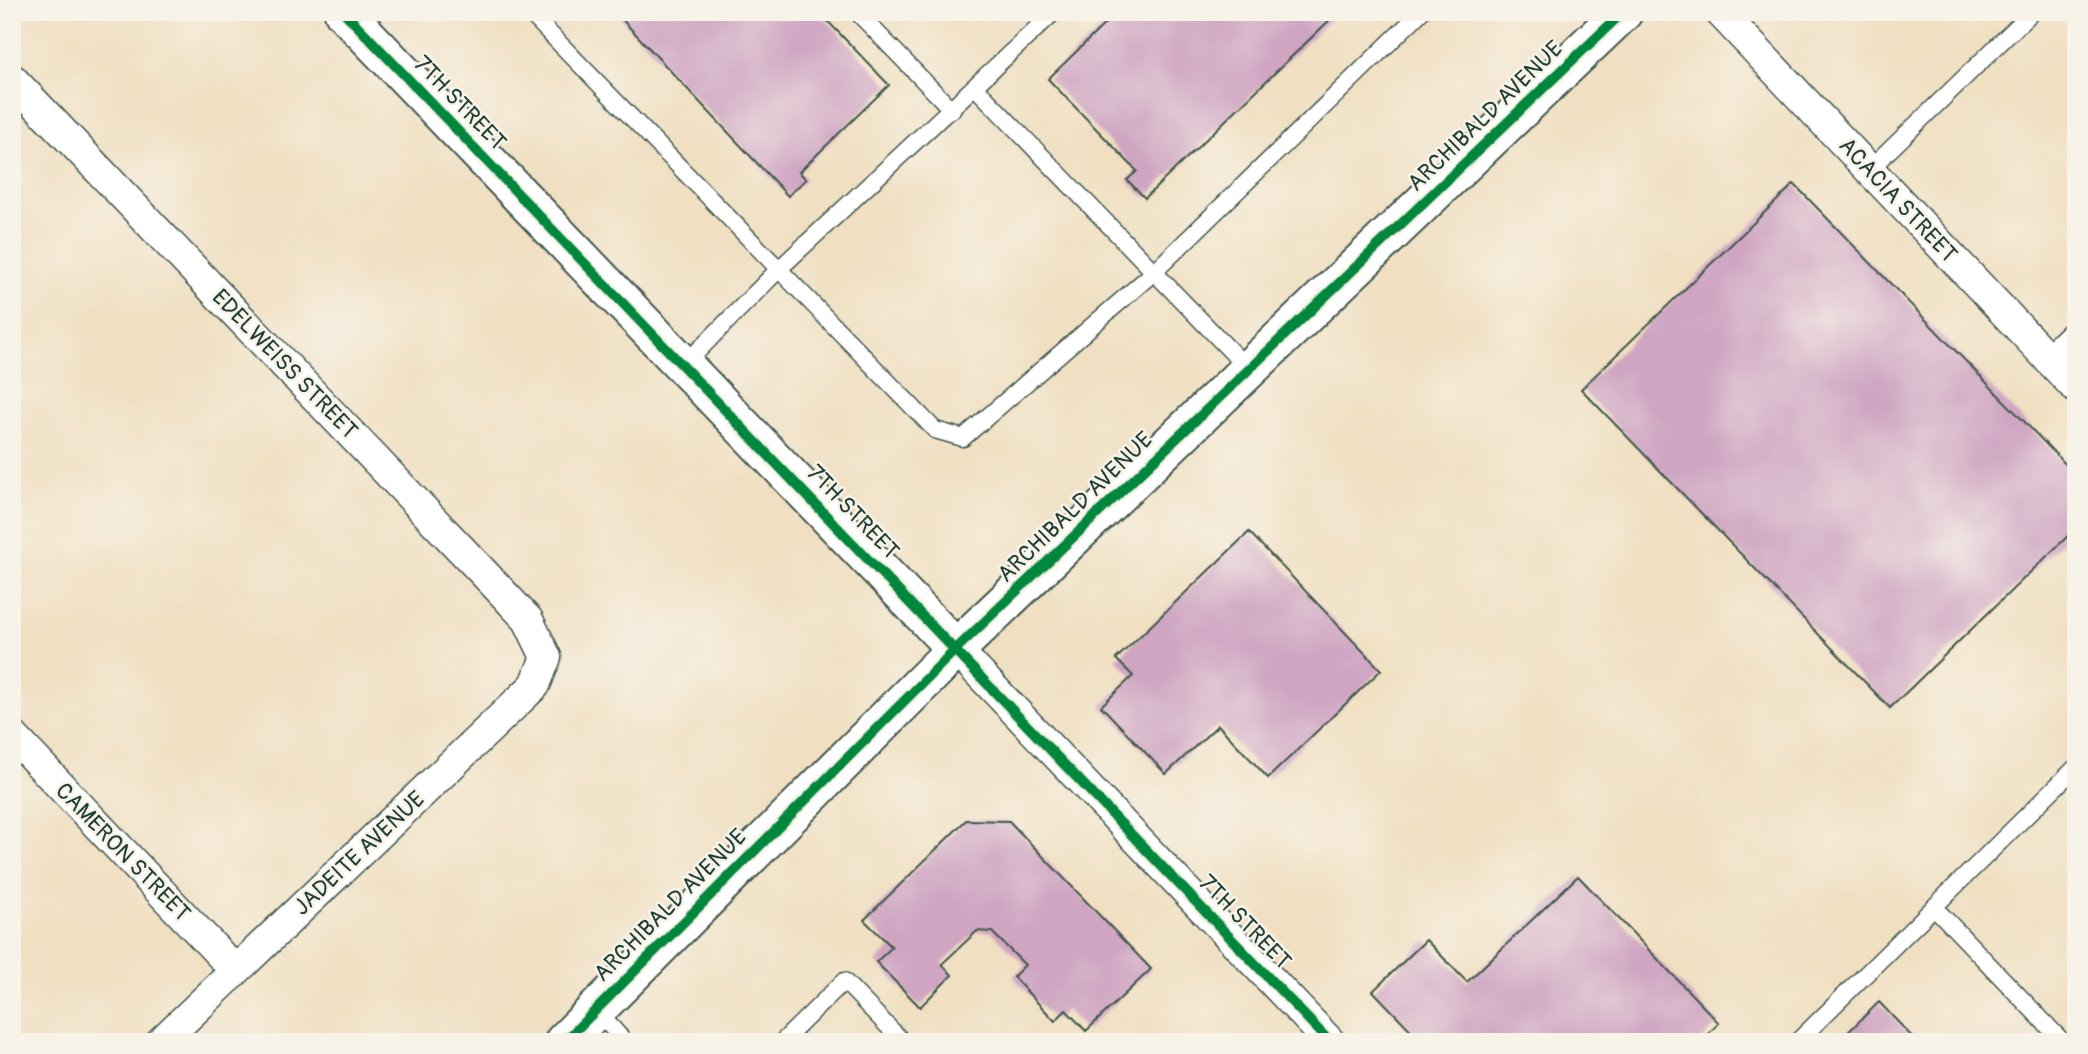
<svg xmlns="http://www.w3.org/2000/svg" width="2088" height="1054" font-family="Pangolin,sans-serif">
	<rect width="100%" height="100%" fill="#f7f3e8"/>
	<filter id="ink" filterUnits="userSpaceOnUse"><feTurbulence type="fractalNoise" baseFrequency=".0143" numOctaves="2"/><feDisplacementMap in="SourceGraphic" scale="14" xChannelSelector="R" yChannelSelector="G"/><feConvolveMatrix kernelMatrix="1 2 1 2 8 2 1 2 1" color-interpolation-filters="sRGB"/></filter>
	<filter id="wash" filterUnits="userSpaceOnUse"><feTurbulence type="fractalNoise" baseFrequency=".00686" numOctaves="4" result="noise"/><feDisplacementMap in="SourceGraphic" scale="28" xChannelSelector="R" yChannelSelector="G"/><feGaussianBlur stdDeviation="1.57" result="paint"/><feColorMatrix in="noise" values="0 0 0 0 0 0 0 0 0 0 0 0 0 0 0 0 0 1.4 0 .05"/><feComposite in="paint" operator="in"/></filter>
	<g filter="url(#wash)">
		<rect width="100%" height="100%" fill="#f0dfc1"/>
		<g id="blocks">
			<path fill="#cfa5c2" d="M615,12h204l70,73 -90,87 7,7 -18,17z
				M1117,12h221l-193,186 -18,-18 10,-9 -89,-92z
				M1794,184l282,291v53l-186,180 -309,-319z
				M1249,532l132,138 -113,108 -50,-53 -52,49 -65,-68 32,-30 -17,-17z
				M966,820l43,1 142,148 -65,62 -20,-21 -11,11 -42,-44 12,-12 -33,-33 -15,-1 -35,33 10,11 -32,32 -44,-45 16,-15 -28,-27z
				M1578,876l141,147 -19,19h-278l-49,-51 53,-51 41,42z
				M1879,1002l38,40h-79z"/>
		</g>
	</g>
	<g filter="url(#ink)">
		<use href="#blocks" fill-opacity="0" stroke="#3e5549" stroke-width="2"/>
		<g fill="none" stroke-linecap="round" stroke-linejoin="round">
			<g stroke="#3e5549" stroke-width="19">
				<path id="lane" d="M529,12l406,418 28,8 191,-166 267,-260
					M857,12l95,98
					M976,88l273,282
					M1869,170l163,-158
					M683,366l95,-96 276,-258
					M1934,907l129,135
					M596,1010l29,32
					M782,1042l62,-61 59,61
					M1797,1042l279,-275"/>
			</g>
			<g stroke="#3e5549" stroke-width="33">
				<path id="street" d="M1720,12l356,376
					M12,79l487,510 29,31 18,37 -11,28 -374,357
					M2049,360l27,-26
					M956,649l374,393
					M12,735l222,234"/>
			</g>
			<g stroke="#3e5549" stroke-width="42">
				<path id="secondary" d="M344,12l612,637
					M564,1042l392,-393 667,-637"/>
			</g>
			<use href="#lane" stroke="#fff" stroke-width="16"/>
			<use href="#street" stroke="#fff" stroke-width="30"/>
			<use href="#secondary" stroke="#fff" stroke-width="38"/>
			<g stroke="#f7f3e8" stroke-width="15">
				<path id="cycleway" d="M344,12l986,1030
					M564,1042l392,-393 667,-637"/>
			</g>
			<use href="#cycleway" stroke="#00873e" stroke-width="10"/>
		</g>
	</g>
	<g text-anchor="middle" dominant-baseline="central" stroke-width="5" stroke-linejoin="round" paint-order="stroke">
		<g font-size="23" fill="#1f3d34" stroke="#f7f3e8">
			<text transform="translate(460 103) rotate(46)">7TH STREET</text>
			<text transform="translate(1485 116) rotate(-44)">ARCHIBALD AVENUE</text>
			<text transform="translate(1898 200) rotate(47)">ACACIA STREET</text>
			<text transform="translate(285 364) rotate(46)">EDELWEISS STREET</text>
			<text transform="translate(1075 507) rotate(-44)">ARCHIBALD AVENUE</text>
			<text transform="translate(853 512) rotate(46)">7TH STREET</text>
			<text transform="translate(123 852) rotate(46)">CAMERON STREET</text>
			<text transform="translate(359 853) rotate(-43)">JADEITE AVENUE</text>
			<text transform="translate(670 905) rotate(-45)">ARCHIBALD AVENUE</text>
			<text transform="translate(1245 922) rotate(46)">7TH STREET</text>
		</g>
	</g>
	<rect width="2088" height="1054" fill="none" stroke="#f7f3e8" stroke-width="42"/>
</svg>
